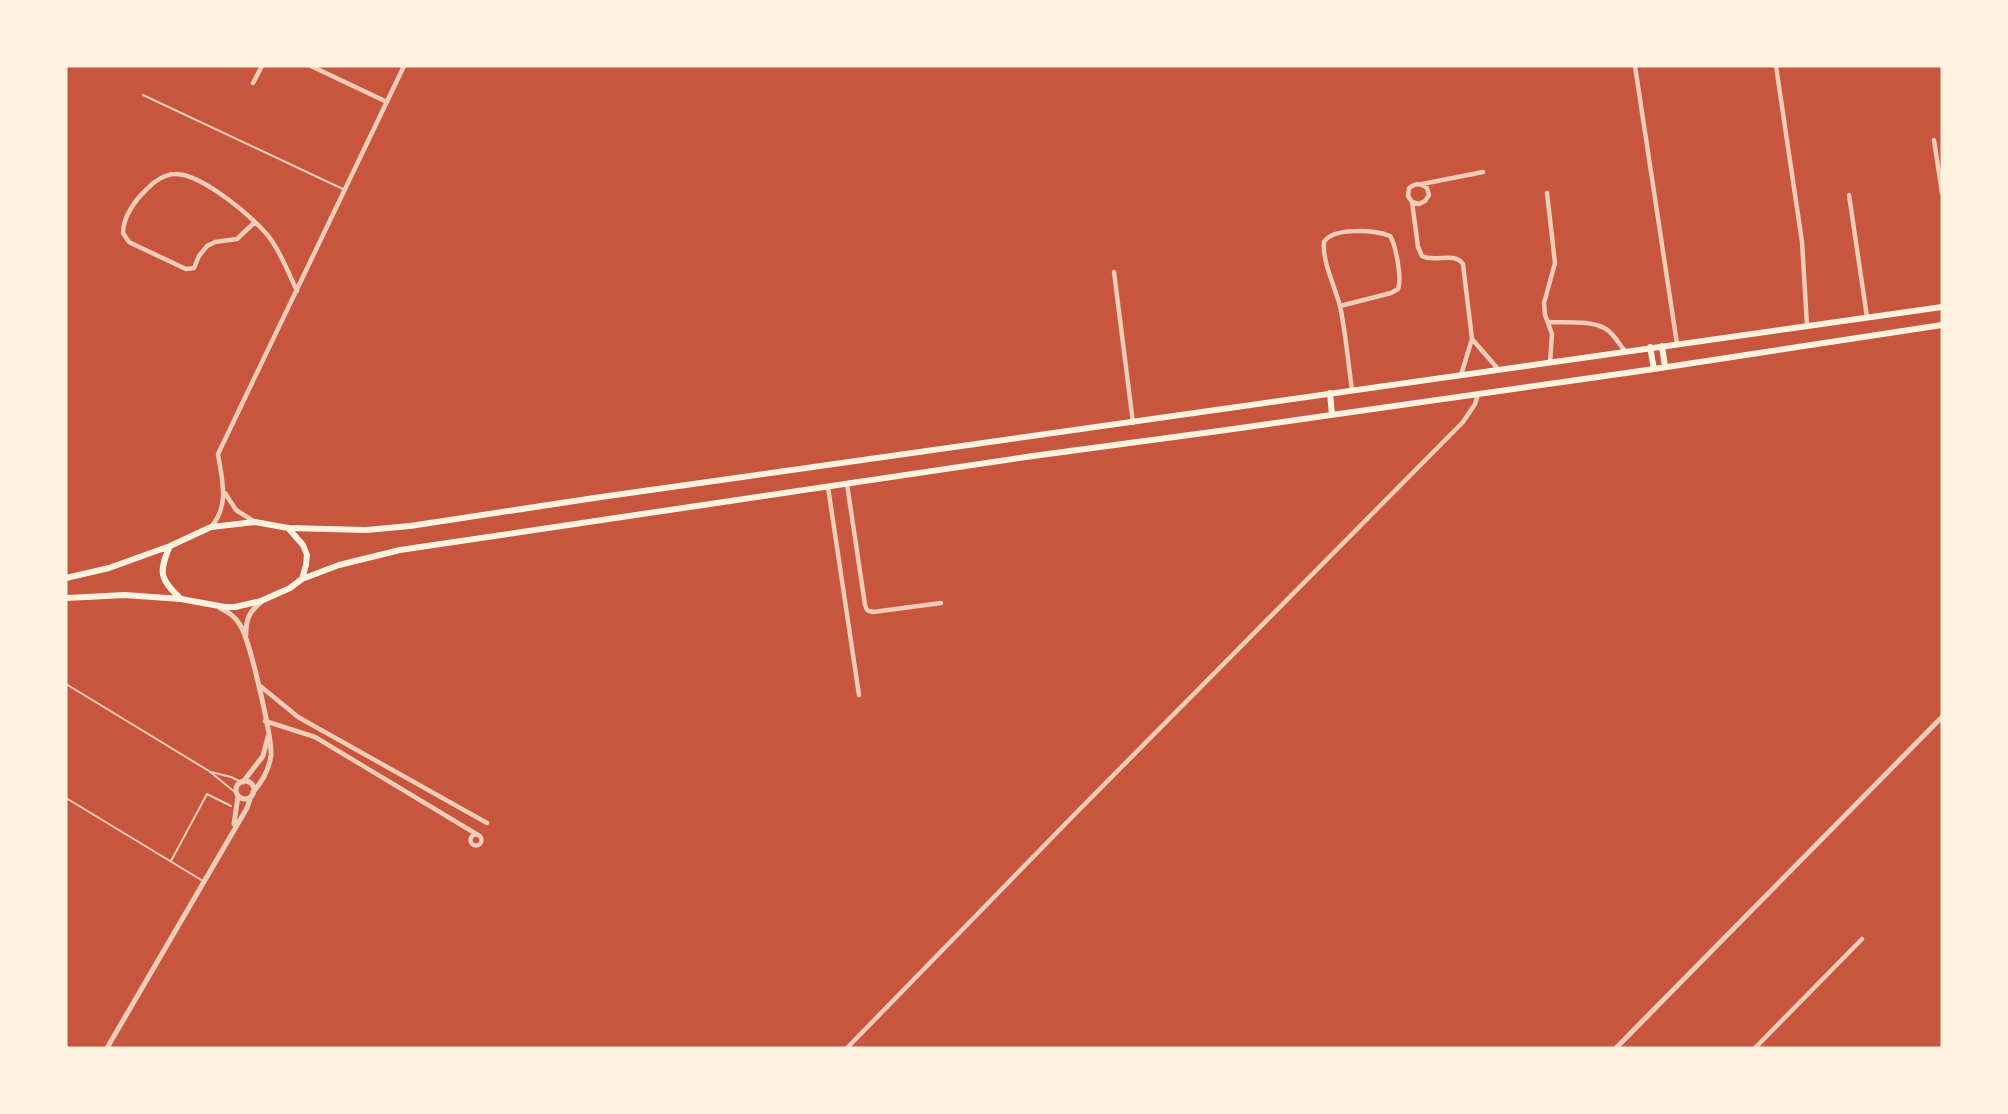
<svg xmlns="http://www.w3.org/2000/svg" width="2008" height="1114" font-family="'PT Sans',sans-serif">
	<rect width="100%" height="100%" fill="#c8553d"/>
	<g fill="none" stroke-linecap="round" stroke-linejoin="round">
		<path stroke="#f1ccb7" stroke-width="2" d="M143,95l202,95
			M66,684l143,87 27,22
			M211,772l20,5 10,5
			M66,798l137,83
			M171,861l36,-67 24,12"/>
		<path stroke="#f1ccb7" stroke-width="4.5" d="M311,66l76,36
			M1635,66l42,278
			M1776,66l26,176 5,83
			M253,83l9,-17
			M1934,140l8,53
			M1422,184l61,-12
			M1547,193l8,70 -11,40 1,12 7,19 -2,28
			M1849,195l18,122
			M1412,202l7,2 6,-3 4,-6 -2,-7c-7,-5 -11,-5 -18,0l-1,8 4,6 6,45 4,9c13,7 32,-5 41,8l9,75 -11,36
			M255,222l-18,17 -22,3 -8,4 -8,10 -5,12 -8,1 -51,-24 -6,-3 -6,-9c0,-16 12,-33 24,-44 6,-7 18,-15 28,-15 26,-1 83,46 97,67 10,15 17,33 25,50
			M1114,272l19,151
			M1340,306l51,-13 7,-4c4,-10 -2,-44 -8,-53 -15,-6 -57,-9 -66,6 -2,19 11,45 16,64 6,28 8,56 12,84
			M1549,322c16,1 42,-2 57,7 8,5 13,15 19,22
			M1472,339l26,30
			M847,484l18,121 2,5 6,2 68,-9
			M828,487l31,208
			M225,493l11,17 19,12
			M211,527c19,-22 11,-47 7,-73l186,-388
			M259,685l39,32 189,106
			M265,721l50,16 163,98
			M470.5 840a5.5 5.5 0 1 1 11 0a5.5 5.5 0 1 1-11 0Z
			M847,1048l227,-233 389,-393 12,-18 3,-10
			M1755,1048l107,-109"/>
		<path stroke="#f1ccb7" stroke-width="5" d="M220,608c8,4 15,8 20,17 10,15 32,112 31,130 -2,15 -8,26 -18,37
			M246,634c0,-15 3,-22 15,-32
			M236 790a9 9 0 1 1 18 0a9 9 0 1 1-18 0Z
			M243,782l20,-26 5,-19
			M234,824l4,-28
			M107,1048l140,-240 4,-12
			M1616,1048l326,-331"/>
		<path stroke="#fff3e0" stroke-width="6" d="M1662,346l3,21
			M1650,347l4,22
			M1330,393l2,22
			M170,546c-12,27 -10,33 11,53
			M66,578l43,-10 61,-22 41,-19 44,-5 33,6 78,2 44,-4 191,-29 1341,-190
			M302,579l37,-14 61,-15 633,-94 186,-25 435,-62 288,-44
			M66,598l59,-3 56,4 44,8h10l26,-6 29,-13 12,-9 4,-14 1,-10 -4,-10 -15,-17"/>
	</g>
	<rect width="2008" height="1114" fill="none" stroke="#fff3e0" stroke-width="135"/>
</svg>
